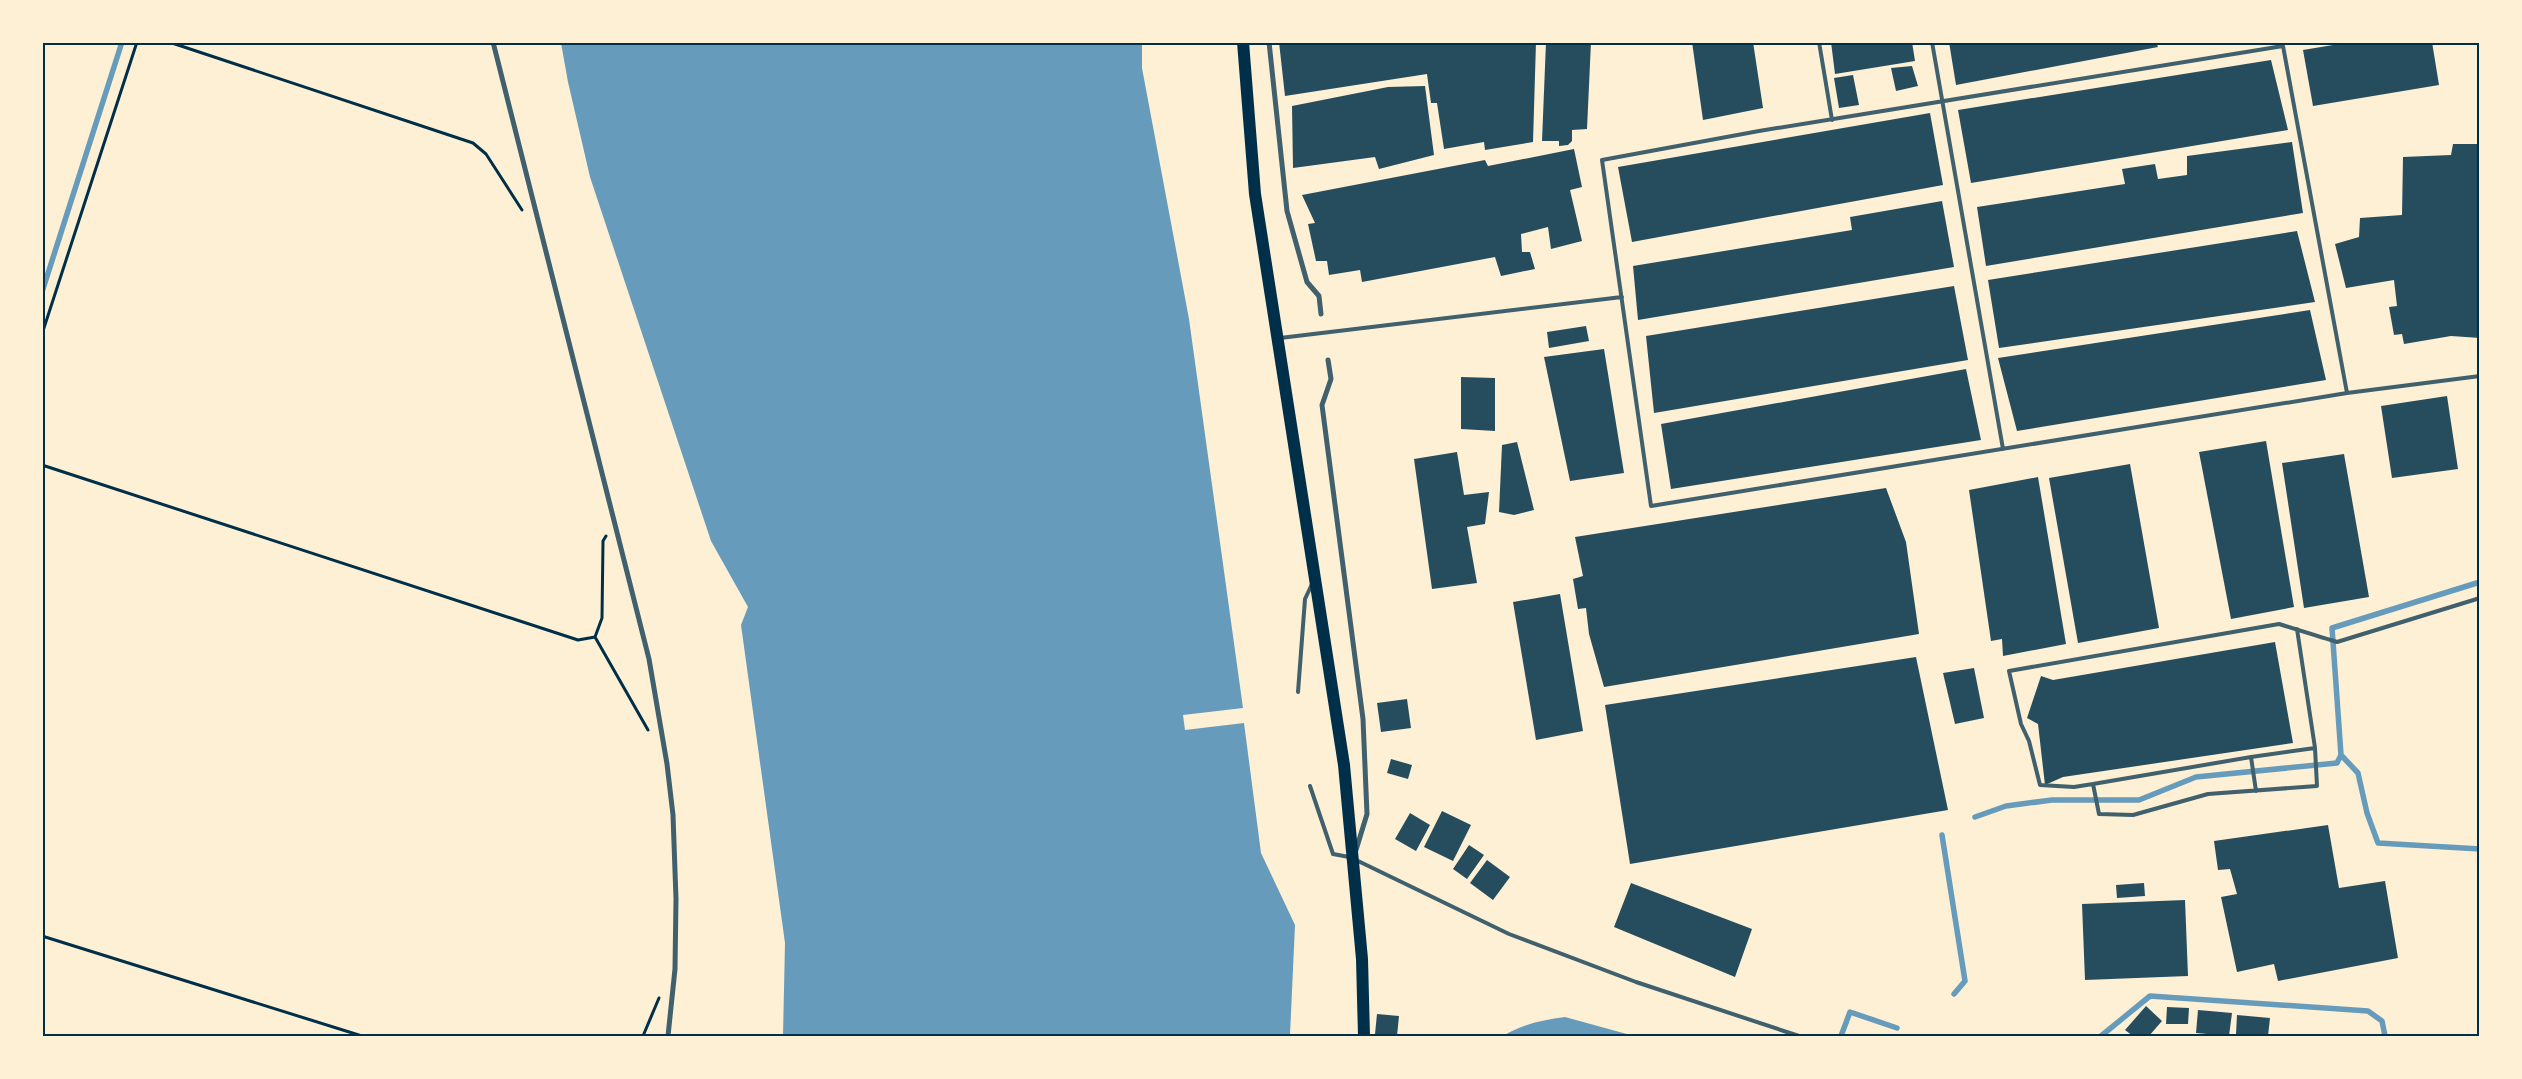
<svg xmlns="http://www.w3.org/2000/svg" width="2522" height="1079" font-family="'Open Sans',sans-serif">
	<rect width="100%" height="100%" fill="#fdf0d5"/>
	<path fill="#669bbc" d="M561,43h581v25l47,251 54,389 -60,7 2,15 59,-7 17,130 34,72 -5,110 5,1h-512l2,-93 -44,-318 7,-18 -37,-66 -121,-364 -22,-95z
		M1565,1017l69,19h-131c19,-12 40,-16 62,-19z"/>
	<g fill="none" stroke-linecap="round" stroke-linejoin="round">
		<path stroke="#669bbc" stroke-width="5.5" d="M42,292l80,-250
			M2341,755l17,18 9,40 11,30 102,6
			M1975,817l31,-11 46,-6h87l57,-23 141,-14 4,-8 -9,-127 148,-46
			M1942,835l23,146 -11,13
			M1841,1036l9,-24 47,16
			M2101,1036l49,-40 218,15 14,10 3,15"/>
	</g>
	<path fill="#264d5e" d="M1279,42h257l-3,100 -48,8 -1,-8 -40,7 -7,-46h-6l-4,-29 -142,22z
		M1546,42h45l-4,87 -15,1v11l-4,4 -9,1v-5h-17z
		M1692,42h61l10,66 -60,12z
		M1831,42h81l3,19 -80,13z
		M1949,42h207l2,5 -202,38z
		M2351,42h81l7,43 -126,21 -10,-56z
		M2271,60l17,70 -317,53 -13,-73z
		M1912,66l6,20 -22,5 -5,-23z
		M1853,75l6,30 -20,3 -5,-30z
		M1425,86l9,69 -55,14 -4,-12 -82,11 -1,-62 96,-19z
		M1930,113l13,72 -311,57 -14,-75z
		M2292,142l11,71 -317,53 -9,-59 148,-23 -3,-15 33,-5 3,15 29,-4v-19z
		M2453,144h27v194l-29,-2 -47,8 -2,-10 -8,1 -5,-28 8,-1 -3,-26 -48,8 -11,-44 24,-7 1,-19 42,-3 1,-58 48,-2z
		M1574,149l8,38 -12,3 12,51 -31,8 -3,-22 -27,7 1,18h8l5,17 -34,7 -6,-19 -133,25 -2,-12 -31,5 -2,-14h-11l-8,-37 7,-1 -13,-28 183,-35 3,6z
		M1942,201l12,66 -316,53 -5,-54 219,-36 -2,-13z
		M2297,231l18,71 -316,46 -11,-68z
		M1954,286l14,74 -314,53 -8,-77z
		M2310,310l16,70 -309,51 -19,-73z
		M1586,326l3,15 -40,7 -2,-16z
		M1604,349l20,124 -54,8 -26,-124z
		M1966,369l15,71 -310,49 -10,-65z
		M1461,377l34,1v53l-34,-2z
		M2447,396l11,73 -66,9 -11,-72z
		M2266,441l28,166 -63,12 -32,-167z
		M1517,442l17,68 -20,5 -15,-3 3,-67z
		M1457,452l7,43 25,-3 -4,32 -18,3 10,56 -45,6 -18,-130z
		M2344,454l25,143 -65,11 -22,-145z
		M2130,464l29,164 -81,15 -29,-165z
		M2038,477l28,167 -63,12 -1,-17 -11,2 -22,-151z
		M1886,488l20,54 13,92 -315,53 -15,-53 -3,-26 -8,1 -5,-30 10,-3 -8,-39z
		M1560,594l23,137 -47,9 -23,-138z
		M2275,642l18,101 -230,34 -18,8 -7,-61 -11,-6 14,-42 12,4z
		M1916,657l32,153 -318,54 -25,-159z
		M1974,668l10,50 -29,6 -12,-51z
		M1407,699l4,29 -30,4 -4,-29z
		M1391,759l21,6 -4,14 -21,-6z
		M1442,811l29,14 -18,36 -29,-14z
		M1410,813l20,12 -14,26 -21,-12z
		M2328,825l11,63 46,-7 13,77 -120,23 -4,-17 -37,8 -16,-75 16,-3 -7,-25 -12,1 -4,-29z
		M1469,845l15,10 -17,24 -14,-10z
		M1487,860l23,17 -17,23 -23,-17z
		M1631,883l121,46 -17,48 -121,-50z
		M2144,883l1,13 -28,2 -1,-13z
		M2185,900l3,76 -103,4 -3,-76z
		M2146,1006l16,15 -13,15h-16l-8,-6z
		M2167,1007l22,1 -1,16h-22z
		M2198,1010l34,3 -3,23 -33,-3z
		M1377,1014l22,2 -2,20 -22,-2z
		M2237,1015l33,3 -2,18 -32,-2z"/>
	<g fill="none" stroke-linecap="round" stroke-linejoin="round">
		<path stroke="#003049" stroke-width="3" d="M169,42l304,101 13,11 36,56
			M42,334l95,-292
			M42,465l536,175 17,-3
			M595,637l53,93
			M595,637l7,-19 1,-77 3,-5
			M42,936l320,100
			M643,1036l16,-38"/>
		<path stroke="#3f606c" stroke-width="4" d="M1819,42l13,78
			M1932,42l71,407
			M1280,338l342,-41
			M2347,393l-64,-347 -524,85 -157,29 49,346 696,-113 133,-17
			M2297,629l18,119 2,38 -109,8 -75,21 -34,-1 -6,-30 -19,3 -34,-2 -11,-44 -8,-17 -12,-53 270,-47c19,6 38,12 58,18l143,-44
			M1298,692l7,-93 7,-15
			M2251,757l64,-9
			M2093,784l158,-27 5,34
			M1310,786l23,68 16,3
			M1356,860l153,74 127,48 163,54"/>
		<path stroke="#3f606c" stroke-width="5" d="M493,42l156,617 18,105 6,51 3,84 -1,70 -7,67
			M1269,42l18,169 20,71 12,14 2,18
			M1328,360l3,19 -9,26 41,314 4,95 -11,36"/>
		<path stroke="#003049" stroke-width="12" d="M1243,42l12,152 89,571 18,194 2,77"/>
	</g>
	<rect width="2522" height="1079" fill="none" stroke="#fdf0d5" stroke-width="88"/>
	<rect x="44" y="44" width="2434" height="991" fill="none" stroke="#003049" stroke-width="2"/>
</svg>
